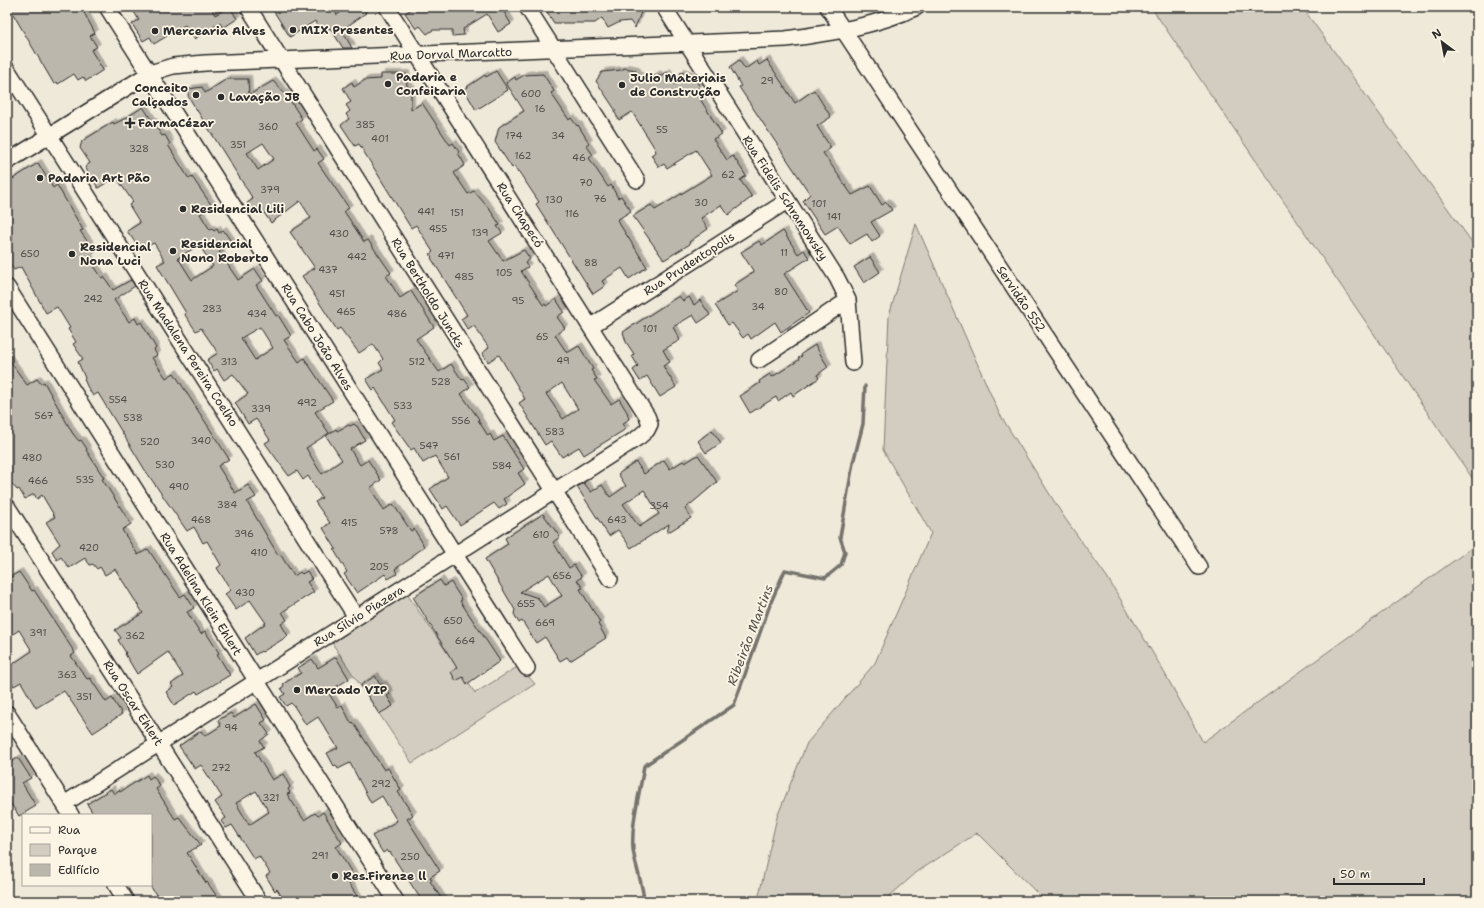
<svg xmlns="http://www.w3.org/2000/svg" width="1484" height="908" font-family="'Shantell Sans',sans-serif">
	<defs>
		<filter id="shadow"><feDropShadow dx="3.5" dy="-3.5" stdDeviation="0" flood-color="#0004"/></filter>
	</defs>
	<rect width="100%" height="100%" fill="#efe9da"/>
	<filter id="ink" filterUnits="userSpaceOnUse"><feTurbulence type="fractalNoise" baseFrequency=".025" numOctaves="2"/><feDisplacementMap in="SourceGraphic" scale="8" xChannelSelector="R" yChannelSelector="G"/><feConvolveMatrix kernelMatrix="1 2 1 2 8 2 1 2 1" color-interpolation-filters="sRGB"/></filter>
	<g filter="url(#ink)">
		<path fill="#d2cdc0" stroke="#7e7c76" d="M1151,7h151l175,242v236z
			M916,224l83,189 65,104 43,60 53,88 43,77 274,-198v357h-432l-68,-68 -60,39 -33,29h-124l-1,-6 18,-78 30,-74 68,-80 56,-130 -48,-83 6,-134z
			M407,594l68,99 44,-27 16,18 -123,79 -80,-120z"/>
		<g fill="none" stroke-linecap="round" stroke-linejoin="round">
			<path stroke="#75736d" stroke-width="3.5" d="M644,901c-1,-18 -9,-34 -11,-52 -2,-27 7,-56 11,-83l90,-61 37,-103 14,-32 40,8 16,-13 4,-13 -5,-15 13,-74 10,-39 2,-38"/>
		</g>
		<path fill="#bcb7ac" stroke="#2b2b2b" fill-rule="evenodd" filter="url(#shadow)" d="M9,7h72l14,26 -5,3 7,11 -6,3 12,20 -17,11 -3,-4 -5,3 -4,-6 -16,10 -1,-2 -3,2z
			M131,7h80l4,8 15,-8 7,12 -14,9 -3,-5 -26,16 -9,-14 -31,19 -4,-7 -7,4 -11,-17 7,-4z
			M271,7h61l5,8 11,-8h14l4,6 -24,17 10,18h-9l-13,-20 -7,5 -8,-12 -25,16z
			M415,7h86l10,17 -13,8 -11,-18 -24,15 1,6 -12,1v-6h-19l-6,4 -7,-8 -4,3 -11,-16z
			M555,7h88l-8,21 -5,-7 -10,1 -12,6 -6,-10 -7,5h-41l-7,-11z
			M739,60l6,9 12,-8 2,4 8,-5 28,43 19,-13 17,27 -14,9 14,22 -8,5 29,42 18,-9 12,19 4,-3 6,8 -21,12 9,14 -8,6 -5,-8 -17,10 -12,-18 -13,8 -22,-33 7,-7 -71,-107 2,-1 -11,-19z
			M625,68l10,2 9,13 13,-9 2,2h3l5,-4 8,13 6,-13 13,5 6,10 -5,4 27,43 -9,5 14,21 6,-4 8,12 5,8 -6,4 12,17 -24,18 -7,-10 -20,13 7,11 -19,13 1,2 -26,16 -31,-44 18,-11 4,5 57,-35 -16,-25 -29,18 -3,-4 -5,3 -8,-12 5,-3 -2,-5 -22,-35 -13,8 -5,-9h2l-20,-30 6,-9 19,-2z
			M496,71l12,19 -32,20 -12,-21 21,-14 1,2z
			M381,74h25l1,12 4,3v21l11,-7 28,42 3,-2 6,9 -1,1 7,12 -11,8 14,21 6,-3 16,19 10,15 -3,1 5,7 -13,8 14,20 21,-11 6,9 -5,4 3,4 -7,4 22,34 2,-1 1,2 10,-7 8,13 -7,5 8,11 -10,7 12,18 12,-7 14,23 -2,1 6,9 -3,1 17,24 8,-5 8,13 2,7 -7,5 4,5 -42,26 -5,-8 -17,10 -11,-16 -6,4 -26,-42 6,-4 -26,-44 -11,7 -6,-9 7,-5 -15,-22 -6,4 -7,-11 6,-4 -36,-57 1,-1 -2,-3 3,-2 -17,-27 -5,3 -52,-84 -4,2 -14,-21 8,-6 -3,-5 4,-3 -4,-6 5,-3 -8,-14 9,-6 2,5 11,-7 16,-1zM562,383l16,26 -15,10 -17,-25z
			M543,74l11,17 -3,2 18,27 2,-2 6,8 1,-1 11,18 -3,2 7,10 -4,3 19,29 3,-2 7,13 3,-2 10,15 -14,9 30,47 -18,12 -7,-11 -20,13 3,5 -12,8 -57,-90 3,-2 -20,-30 -1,1 -4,-7 -2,2 -17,-26 4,-15 25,-16 -18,-28 9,-6 1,3 8,-5z
			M227,79h21l1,16 24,-14 15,16 14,22 -6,4 18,28 3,-2 7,10 -6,4 31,45 -5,3 20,31 4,-2 23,33 -5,3 14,22 11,-7 23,36 -18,12 23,33 12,-8 11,16 2,-1 6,8 -9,7 18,25 -1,1 10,16 2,-2 4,7 9,-5 21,33 -6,4 7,11 -21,15 3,5 -8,5 -5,-6 -34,22 -13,-19 -4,3 -13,-20 18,-12 -13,-21 -12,7 -9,-15 -3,2 -20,-28 4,-2 -20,-32 -2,2 -7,-11 17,-10 -4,-6 4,-4 -10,-15 -14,9 -19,-25 -3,2 -35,-54 13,-8 -25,-36 21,-14 -11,-17 -29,22 -11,-16 -7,4 -6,-8 6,-4 -65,-103 1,-7 13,-2 3,6zM263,143l11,16 -16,11 -11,-17z
			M143,107l19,29 3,-1 5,9 -2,1 21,34 3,-2 20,29 -12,8 10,16 2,-1 2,2 3,-2 2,4 4,-3 10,14 -14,8 19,28 17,-11 8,12 -7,4 20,31 2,-1 13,21 -7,4 15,22 5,-4 29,43 -18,11 14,21 -23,15 13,22 3,4 20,-14 -16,-24 10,-7 1,2 12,-6 1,1 4,-2 2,2h1l8,14 -15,9 10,16 8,-5 13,20 -11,8 14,22 9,-6 18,27 3,-2 8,13 2,5 -12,8 1,2 -18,12 2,5 -9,5 -3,-5 -28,19 -13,-19 3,-2 -13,-22 2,-1 -13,-21 7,-5 -15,-21 7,-4 -14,-22 -5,4 -6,-9 -8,5 -24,-33 5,-3 -14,-21 -8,5 -13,-21 13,-9 -15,-20 -9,6 -7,-11 -3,2 -7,-11 11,-7 -17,-25 -5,3 -11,-16 1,-2 -29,-48 8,-4 -11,-18 -14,6 -13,-18 13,-8 -11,-18 4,-3 -17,-25 -18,11 -13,-21 5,-4 -10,-15 2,-7 31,-19 1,2 10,-5zM199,245l14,21 -21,14 -14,-22zM260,327l13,21 -18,12 -14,-22z
			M38,163l15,25 4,-3 26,45 -3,1 15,21 -7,5 14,21 2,-1 9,13 18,-10 4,6 -21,14 15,22 6,-4 3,6 3,-2 15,26 -2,2 3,5 -5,3 14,20 8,-5 55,86 -11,7 17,27 13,-8 8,12 -9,5 31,53 2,-1 14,22 6,-4 2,2 5,-3 5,8 -5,3 7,10 -32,20 5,8 -6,4 7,12 -26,16 -1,-1 -6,4 -10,-17 21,-15 -16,-23 -14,10 -11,-16 6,-4 -14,-22 4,-3 -14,-24 -4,2 -9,-16 -7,4 -42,-61 -47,-77 -5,3 -6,-10 -3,-7 1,-1 -7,-16 5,-3 -10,-15 3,-2 -8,-13 2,-1 -13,-21 -11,6 -25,-46 -7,3 -7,-10v-68l5,-4 -4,-6z
			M783,231l15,23 6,-4 5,8 -25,16 25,39 -28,19 -6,-10 -24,17 -3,-5 -5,4 -11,-15 -4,2 -13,-20 23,-14 -4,-6 20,-13 -13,-20 18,-11 3,4z
			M870,257l10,15 -16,11 -10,-16z
			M679,296l4,5 6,-4 5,8 6,-5 10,15 -12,8 -5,-8 -20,12 7,13 -17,10 7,12 -7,4 13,21 -16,10 -13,-21 -7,5 -7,-11 5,-4 -6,-10 2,-2 -8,-12 -3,-10z
			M815,345l13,22 -11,8 2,3 -26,18 -2,-4 -13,9 -2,-4 -26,16 -10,-17 20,-13 -1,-2 11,-7 2,3 27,-17 -1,-2 4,-2 -1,-2z
			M7,357l20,28 10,-6 4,5 3,-2 29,52 6,7 2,-1 6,9 -1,1 18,28 -2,1 29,45 -9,6 16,25 10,-6 32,48 5,-3 9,14 -7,4 14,22 4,-3 14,22 -2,1 13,21 -32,19 -2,-3 -22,14 -8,-13 7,-5 -2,-3 12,-8 -15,-24 -31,22 -12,-20 1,-1 -8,-13 3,-2 -6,-8 28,-17 -28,-44 -10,6 -5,-8 -3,2 -4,-5 -3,1 -5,-7 -16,10 -8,-11 -4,3 -5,-9 8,-7 -14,-22 9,-5 -13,-22 -5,4 -3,-5 -9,5 -6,-10 -2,1 -5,-6 -5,3z
			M712,430l9,13 -15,10 -8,-12z
			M698,455l19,27 -32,27 6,9 -24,15 2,-9 -38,24 -13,-18 -9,6 -32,-49 7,-4 7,9 11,-7 8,12 16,-11 -8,-12 18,-12 8,12 20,-14 6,9 13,-8 2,2zM644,490l15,24 -20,13 -16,-23z
			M543,514l17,23 -7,5 16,26 5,-3 8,12 -5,3 6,8 -3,1 20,33 -2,2 8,14 -36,23 -3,-4 -7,4 -15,-24 -9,6 -14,-22 -3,2 -5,-9 1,-4 -30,-51 23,-15 -3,-6zM549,574l13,22 -2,1 -16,10 -6,-9 -18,-6z
			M19,572l13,19 2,-1 41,63 -4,3 16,23 3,-1 16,24 6,-4 10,16 -29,19 -29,-42 -28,17 -15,-26 -7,4 -7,-11v-7l25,-17 -13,-21 -12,8v-59z
			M440,580l4,6 7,-4 1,2 10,16 -2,1 40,60 -33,23 -4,-7 -7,4 -5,-9 6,-4 -44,-71z
			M336,657l13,22 -21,13 10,16 4,-3 9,18 2,-1 31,48 4,-2 13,22 -3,2 15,23 -6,4 33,52 -10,6 2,3 -2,1 13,20h-21l-32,-49 -1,1 -2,-3 -4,3 -11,-17 25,-15 -15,-25 -11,7 -21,-40 -12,6 -2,-4 -2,1 -7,-13 11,-5 -20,-31 -12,8 -12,-19 -3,-3 -5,3 -6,-9 5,-3 -4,-6 3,-2 -1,-2 18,-11 -3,-5 14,-9 6,9z
			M375,676l5,9 3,-1 7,10 -3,2 6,10 -14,8 -18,-29z
			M256,704l10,16 -5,3 8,11 -9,7 4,6 -9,5 17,28 11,-6 7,13 -2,2 2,4 -3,1 17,26 11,-7 3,3 5,-4 19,31 -6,4 19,31 -7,4 12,19h-76l-7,-12 -2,2 -9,-15 4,-3 -11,-17 -5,3 -22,-34 -6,3 -5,-7 5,-3 -11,-16 7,-5 -21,-32 -6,4 -16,-23 22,-15 4,5 16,-10 -3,-6 13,-7 3,5zM256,791l13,21 -20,13 -13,-22z
			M18,758l13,20 -9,5 14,23 -17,10 -12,-18v-34z
			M147,775l2,4 4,-3 7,10 -4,3 19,30 4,-2 22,28 -14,8 19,30 1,-1 13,19h-60l-9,-14v-72h-57l-7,-11 24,-15 3,5 5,-4 1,2z"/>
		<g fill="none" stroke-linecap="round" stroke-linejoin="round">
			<g stroke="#2b2b2b" stroke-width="18">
				<path id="minor" d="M107,7l420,661
					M248,7l362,572
					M527,7l110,173
					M664,7l173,271 11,22 5,63
					M828,7l371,560
					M7,69l349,548
					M7,162l143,-89 23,-7 32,-3 581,-24c45,-6 90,-13 131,-32
					M7,287l389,614
					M591,326l196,-125
					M759,360l89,-60
					M7,506l252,395
					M7,713l64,102
					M64,804l575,-367 8,-7 3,-6 -3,-8 -260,-409
					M116,885l10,16"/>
			</g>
			<use href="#minor" stroke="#fcf5e5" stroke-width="15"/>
		</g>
	</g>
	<g fill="#2b2b2b" stroke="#fcf5e5" stroke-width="1.5">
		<circle cx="293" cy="30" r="4"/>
		<circle cx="155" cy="31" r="4"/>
		<circle cx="388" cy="84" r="4"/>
		<circle cx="622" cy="85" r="4"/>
		<circle cx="196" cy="95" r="4"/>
		<circle cx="221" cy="97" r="4"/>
		<path d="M128 117h4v4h4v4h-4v4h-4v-4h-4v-4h4z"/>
		<circle cx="40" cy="178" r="4"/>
		<circle cx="183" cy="209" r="4"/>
		<circle cx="173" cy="251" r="4"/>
		<circle cx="72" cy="254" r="4"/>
		<circle cx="297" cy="690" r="4"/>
		<circle cx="335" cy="876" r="4"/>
	</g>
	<g text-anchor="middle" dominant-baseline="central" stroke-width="3.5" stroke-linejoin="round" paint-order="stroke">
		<g font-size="10" fill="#4f4e4b">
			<text x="767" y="80">29</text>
			<text x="531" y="93">600</text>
			<text x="540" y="108">16</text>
			<text x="365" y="124">385</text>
			<text x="268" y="126">360</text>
			<text x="662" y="129">55</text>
			<text x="514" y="135">174</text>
			<text x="558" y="135">34</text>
			<text x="380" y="138">401</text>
			<text x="238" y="144">351</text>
			<text x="139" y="148">328</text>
			<text x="523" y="155">162</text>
			<text x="579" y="157">46</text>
			<text x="728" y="174">62</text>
			<text x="586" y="182">70</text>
			<text x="270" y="189">379</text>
			<text x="600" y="198">76</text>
			<text x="554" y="199">130</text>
			<text x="701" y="202">30</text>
			<text x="819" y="203">101</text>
			<text x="426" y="211">441</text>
			<text x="457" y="212">151</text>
			<text x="572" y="213">116</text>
			<text x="834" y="216">141</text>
			<text x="438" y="228">455</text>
			<text x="480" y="232">139</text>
			<text x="339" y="233">430</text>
			<text x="784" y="252">11</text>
			<text x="30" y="253">650</text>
			<text x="446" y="255">471</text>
			<text x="357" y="256">442</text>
			<text x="591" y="262">88</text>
			<text x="328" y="269">437</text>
			<text x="504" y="272">105</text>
			<text x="464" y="276">485</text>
			<text x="781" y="291">80</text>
			<text x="337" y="293">451</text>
			<text x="93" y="298">242</text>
			<text x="518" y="300">95</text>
			<text x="758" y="306">34</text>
			<text x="212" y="308">283</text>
			<text x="346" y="311">465</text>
			<text x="257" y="313">434</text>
			<text x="397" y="313">486</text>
			<text x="650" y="328">101</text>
			<text x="542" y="336">65</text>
			<text x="563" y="360">49</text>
			<text x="229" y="361">313</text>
			<text x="417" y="361">512</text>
			<text x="441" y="381">528</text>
			<text x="118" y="399">554</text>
			<text x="307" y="402">492</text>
			<text x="403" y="405">533</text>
			<text x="261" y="408">339</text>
			<text x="44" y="415">567</text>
			<text x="133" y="417">538</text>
			<text x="461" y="420">556</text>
			<text x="555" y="431">583</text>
			<text x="201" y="440">340</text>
			<text x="150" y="441">520</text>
			<text x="429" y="445">547</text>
			<text x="452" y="456">561</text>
			<text x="32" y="457">480</text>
			<text x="165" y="464">530</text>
			<text x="502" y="465">584</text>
			<text x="85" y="479">535</text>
			<text x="38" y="480">466</text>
			<text x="179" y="486">490</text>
			<text x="227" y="504">384</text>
			<text x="659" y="505">354</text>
			<text x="201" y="519">468</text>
			<text x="617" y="519">643</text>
			<text x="349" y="522">415</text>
			<text x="389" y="530">578</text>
			<text x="244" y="533">396</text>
			<text x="541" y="534">610</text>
			<text x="89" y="547">420</text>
			<text x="259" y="552">410</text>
			<text x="379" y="566">205</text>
			<text x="562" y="575">656</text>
			<text x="245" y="592">430</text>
			<text x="526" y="603">655</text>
			<text x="453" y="620">650</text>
			<text x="545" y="622">669</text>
			<text x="38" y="632">391</text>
			<text x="135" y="635">362</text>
			<text x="465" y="640">664</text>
			<text x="67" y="674">363</text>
			<text x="84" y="696">351</text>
			<text x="231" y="727">94</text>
			<text x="221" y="767">272</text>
			<text x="381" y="783">292</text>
			<text x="271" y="797">321</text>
			<text x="320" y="855">291</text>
			<text x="410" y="856">250</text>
		</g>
		<g font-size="12" font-weight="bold" fill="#2b2b2b" stroke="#fcf5e5" text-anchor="start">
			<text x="301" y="30">MIX Presentes</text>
			<text x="163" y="31">Mercearia Alves</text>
			<text x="396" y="77">Padaria e<tspan x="396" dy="14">Confeitaria</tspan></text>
			<text x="630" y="78">Julio Materiais<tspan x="630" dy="14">de Construção</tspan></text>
			<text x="188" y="88" text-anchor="end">Conceito<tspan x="188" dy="14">Calçados</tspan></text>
			<text x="229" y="97">Lavação JB</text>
			<text x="138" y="123">FarmaCézar</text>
			<text x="48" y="178">Padaria Art Pão</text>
			<text x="191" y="209">Residencial Lili</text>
			<text x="181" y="244">Residencial<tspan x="181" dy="14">Nono Roberto</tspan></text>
			<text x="80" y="247">Residencial<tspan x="80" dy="14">Nona Luci</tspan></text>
			<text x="305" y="690">Mercado VIP</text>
			<text x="343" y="876">Res.Firenze ll</text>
		</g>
		<g font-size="12" fill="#2b2b2b" stroke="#fcf5e5">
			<text transform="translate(451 54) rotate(-2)">Rua Dorval Marcatto</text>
			<text transform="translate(785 198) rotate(57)">Rua Fidelis Schramowsky</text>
			<text transform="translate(520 215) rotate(57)">Rua Chapecó</text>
			<text transform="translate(689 264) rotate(-33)">Rua Prudentopolis</text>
			<text transform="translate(428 293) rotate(58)">Rua Bertholdo Juncks</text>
			<text transform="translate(1021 299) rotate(56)">Servidão 552</text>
			<text transform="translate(317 337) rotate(58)">Rua Cabo João Alves</text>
			<text transform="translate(188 353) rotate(57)">Rua Madalena Pereira Coelho</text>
			<text transform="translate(201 594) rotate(58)">Rua Adelina Klein Ehlert</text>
			<text transform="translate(359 616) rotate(-32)">Rua Silvio Piazera</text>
			<text transform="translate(133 703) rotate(57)">Rua Oscar Ehlert</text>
		</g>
		<g font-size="13" font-style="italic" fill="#565552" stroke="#fcf5e5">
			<text transform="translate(750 635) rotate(-69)">Ribeirão Martins</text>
		</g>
	</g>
	<rect width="1484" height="908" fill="none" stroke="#fcf5e5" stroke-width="24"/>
	<rect x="12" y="12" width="1460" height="884" fill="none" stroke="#2b2b2b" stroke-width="1.5" filter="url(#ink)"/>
	<rect x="22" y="814" width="130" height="72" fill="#fcf5e5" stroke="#a8a49b"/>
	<rect x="30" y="827" width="20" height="6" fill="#fcf5e5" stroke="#a8a49b"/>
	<text x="58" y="834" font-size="12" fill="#2b2b2b">Rua</text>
	<rect x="30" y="844" width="20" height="12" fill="#d2cdc0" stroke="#a8a49b"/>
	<text x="58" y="854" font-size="12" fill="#2b2b2b">Parque</text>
	<rect x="30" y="864" width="20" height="12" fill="#bcb7ac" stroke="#a8a49b"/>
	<text x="58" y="874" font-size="12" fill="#2b2b2b">Edifício</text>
	<g transform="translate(1442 42) rotate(328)" stroke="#fcf5e5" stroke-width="3" paint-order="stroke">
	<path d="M0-3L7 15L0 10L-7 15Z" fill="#2b2b2b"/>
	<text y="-6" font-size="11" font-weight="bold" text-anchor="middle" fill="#2b2b2b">N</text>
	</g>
	<path d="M1334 878v6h90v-6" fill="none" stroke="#2b2b2b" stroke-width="2"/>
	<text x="1340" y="878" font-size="12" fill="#2b2b2b" stroke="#fcf5e5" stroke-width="3" paint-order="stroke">50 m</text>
</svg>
